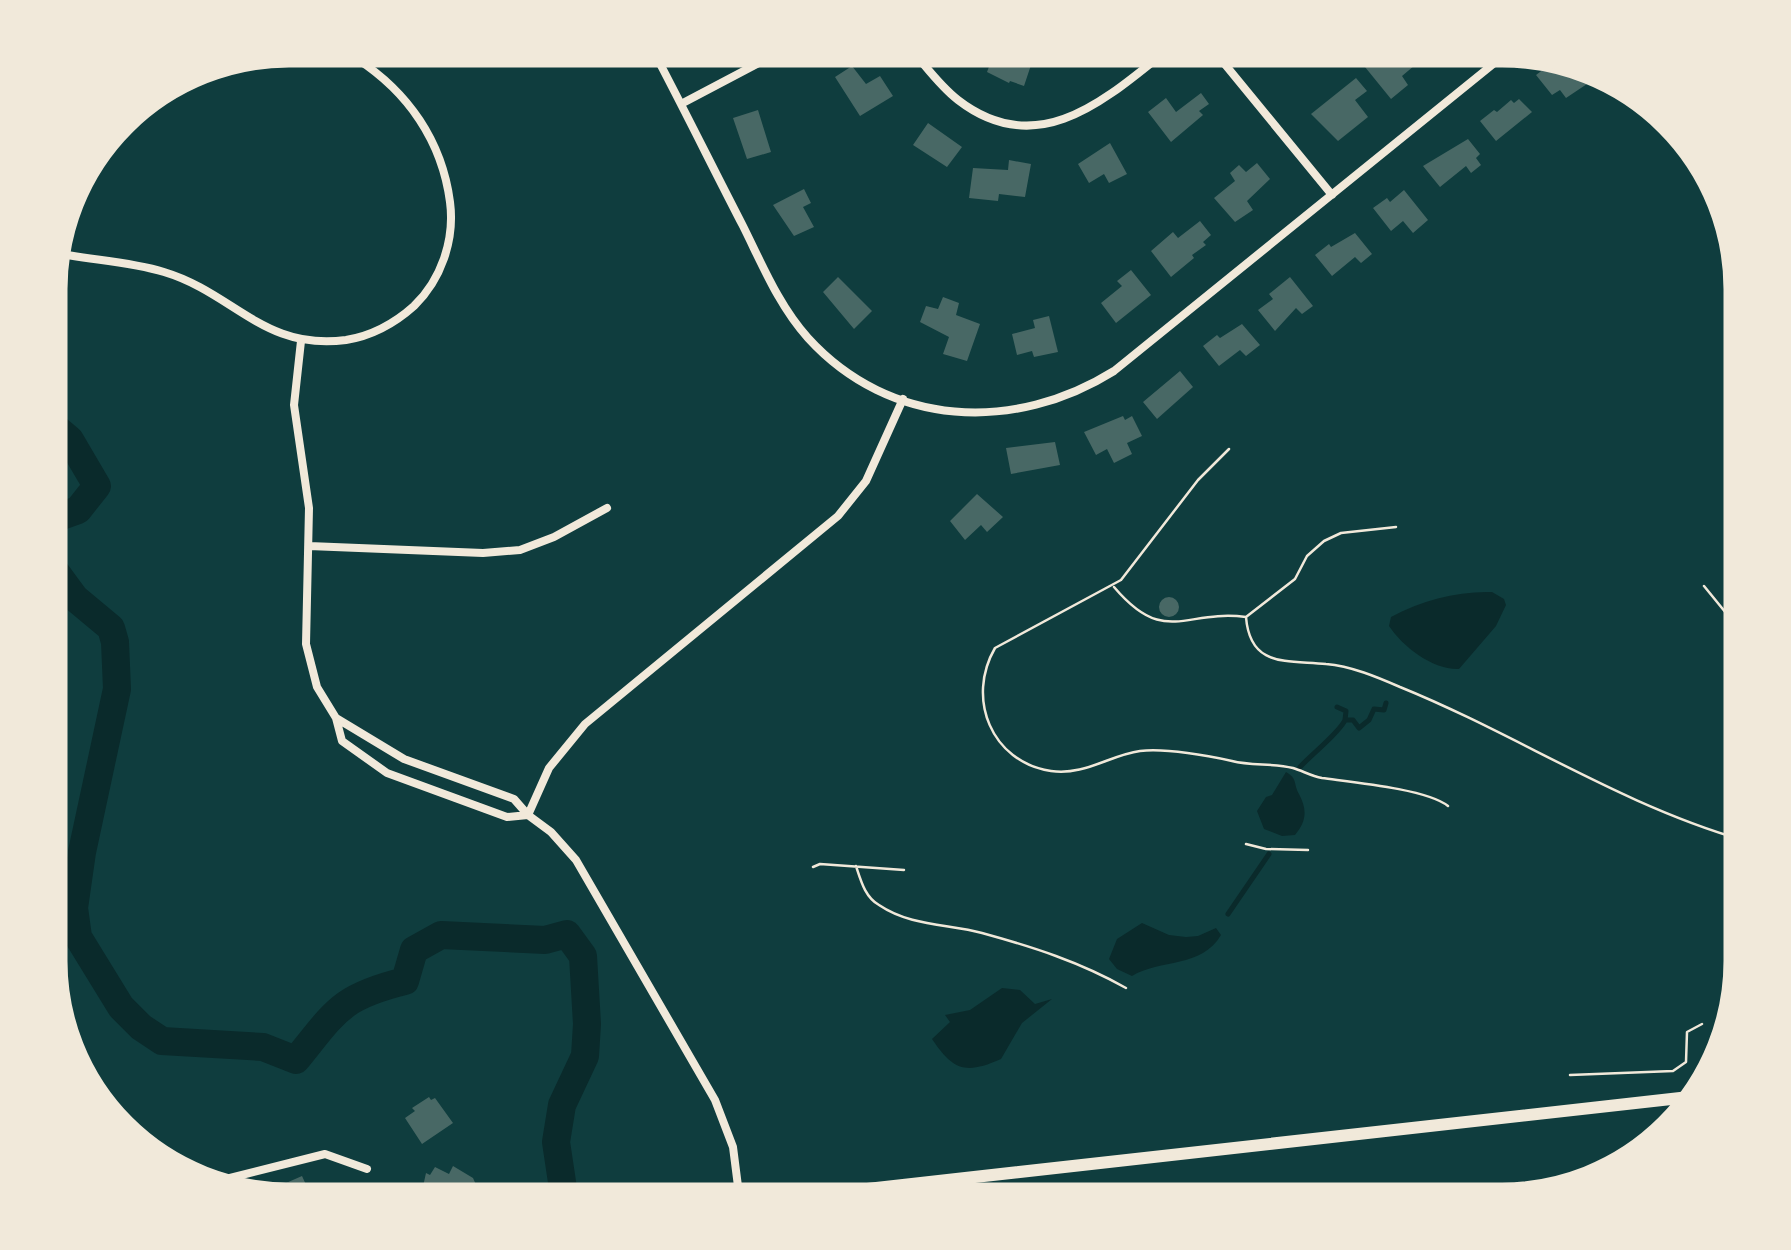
<svg xmlns="http://www.w3.org/2000/svg" width="1791" height="1250" font-family="Poppins,sans-serif">
	<rect width="100%" height="100%" fill="#0f3d3e"/>
	<path fill="#0a2a2b" d="M1492,592l12,7 2,6 -10,21 -37,43c-26,1 -56,-22 -70,-43l2,-9c32,-17 66,-26 101,-25z
		M1286,772c12,7 7,11 13,22 8,15 8,27 -4,41l-13,1 -18,-7 -7,-18 9,-14 6,-2z
		M1142,923l27,12 17,2 12,-1 18,-8 5,7c-19,33 -61,24 -89,41l-15,-7 -8,-10 8,-20z
		M1002,988l18,2 15,14 17,-5 -30,24 -21,36c-36,16 -48,11 -69,-20l18,-17 -5,-7 25,-5z"/>
	<g fill="none" stroke-linecap="round" stroke-linejoin="round">
		<path stroke="#0a2a2b" stroke-width="5" d="M1337,707l9,4 -1,9h8l6,8 10,-8 5,-11 10,1 2,-7
			M1300,767c12,-13 40,-35 45,-47
			M1228,914l41,-60"/>
		<path stroke="#0a2a2b" stroke-width="28" d="M50,520l28,-10 19,-24 -27,-46 -20,-17
			M50,564l25,34 36,30 4,14 2,47 -35,163 -8,56 4,29 43,70 20,20 21,14 101,6 33,13c40,-49 44,-63 109,-79l9,-31 27,-15 104,5 22,-6 16,22 4,68 -2,32 -23,49 -6,37 9,60"/>
	</g>
	<path fill="#486865" d="M1397,49h25l5,6 -25,21 6,9 -17,14 -26,-32 17,-14 4,5z
		M994,53h23l3,1 -2,8 13,3 -7,21 -14,-5 -1,2 -22,-11z
		M1553,62l35,12 5,6 -27,18 -6,-8 -8,5 -16,-20z
		M852,66l14,18 14,-8 13,20 -33,20 -25,-39z
		M1356,78l11,13 -12,9 13,17 -30,24 -27,-27z
		M1201,93l8,11 -10,7 4,4 -32,27 -23,-30 18,-14 10,14z
		M1519,99l13,13 -36,29 -16,-20 14,-11 3,2 14,-12 3,3z
		M758,110l13,42 -24,7 -14,-41z
		M928,123l34,24 -15,20 -34,-22z
		M1468,139l12,15 -4,4 5,7 -10,8 -5,-7 -26,21 -17,-21z
		M1110,143l17,31 -18,9 -5,-9 -15,9 -11,-19z
		M1009,160l22,4 -6,33 -26,-3 -1,7 -29,-3 4,-30 35,2z
		M1257,163l13,16 -23,22 6,9 -18,12 -21,-24 21,-17 -5,-8 9,-8 7,7z
		M804,189l7,14 -8,4 11,20 -20,9 -21,-31z
		M1404,190l24,30 -15,13 -10,-12 -12,10 -18,-23 14,-10 3,4z
		M1200,221l11,14 -8,7 3,3 -14,10 2,3 -23,19 -20,-26 22,-19 5,6z
		M1355,233l17,21 -11,9 -6,-6 -23,19 -17,-21 14,-11 2,3z
		M1131,270l20,25 -35,28 -15,-20 21,-17 -5,-5z
		M838,277l34,34 -18,18 -31,-37z
		M1290,277l23,29 -11,8 -6,-6 -21,23 -17,-21 15,-11 -4,-5z
		M943,297l16,6 -3,12 24,9 -13,37 -24,-7 6,-17 -29,-15 6,-16 12,3z
		M1049,316l9,36 -24,5 -2,-6 -15,4 -5,-21 23,-6 -2,-8z
		M1242,324l18,21 -14,11 -6,-6 -21,16 -16,-20 14,-11 3,3z
		M1180,371l13,16 -36,32 -14,-17z
		M1123,416l2,4 7,-4 10,20 -15,7 5,11 -18,9 -7,-14 -11,6 -12,-23z
		M1055,442l5,23 -49,9 -5,-26z
		M977,494l26,23 -16,15 -6,-7 -16,15 -15,-19z
		M1159 607a10 10 0 1 1 20 0a10 10 0 1 1-20 0Z
		M429,1097l2,3 4,-2 18,25 -31,21 -17,-26 10,-7 -3,-3z
		M453,1166l20,12 4,9 -5,10 -17,2 -12,-5 -4,6 -17,-9 4,-18 4,2 5,-8 14,7z
		M1599,1174l1,6 -37,8 -1,-5z
		M302,1176l12,26h-33l-4,-9 11,-5 -2,-5z
		M1530,1186l1,10 -38,6 -1,-9z"/>
	<g fill="none" stroke-linecap="round" stroke-linejoin="round">
		<path stroke="#f1e9da" stroke-width="2.5" d="M1229,449l-31,31 -77,100 -126,68c-29,50 -4,114 56,123 33,5 59,-16 89,-20 28,-3 64,4 92,10 19,5 41,2 61,7 10,3 18,8 29,10 29,4 105,11 126,28
			M1704,586l22,27 17,7
			M1114,587c51,60 70,22 132,30l49,-38 12,-23 17,-15 17,-8 55,-6
			M1246,617c4,51 41,43 80,47 25,2 51,13 74,23 116,47 221,118 343,153
			M1246,844l20,5 42,1
			M856,866c5,15 9,31 23,39 31,21 68,19 103,28 51,14 98,29 144,55
			M813,867l7,-3 84,6
			M1570,1075l103,-4 13,-9 1,-30 15,-8"/>
		<path stroke="#f1e9da" stroke-width="8" d="M1214,51l118,144
			M915,54c13,15 26,33 43,46 79,61 146,1 208,-49
			M656,56c30,57 58,114 87,170 19,38 36,80 65,112 82,90 207,95 306,33l399,-323
			M681,104l93,-49
			M51,252c37,8 77,9 113,20 70,21 100,79 182,68 25,-4 49,-17 68,-34 27,-26 41,-66 36,-104 -8,-61 -42,-110 -93,-143
			M301,341l-7,64 15,103 -3,136 11,43 19,31
			M309,546l174,7 37,-3 34,-13 53,-29
			M336,718l68,41 110,40 14,16 -21,2 -120,-44 -45,-32z
			M218,1181l107,-27 42,15
			M924,1183l2,19
			M740,1202l-7,-55 -18,-47 -139,-240 -25,-28 -23,-17 21,-47 36,-44 253,-208 28,-35 37,-82"/>
		<path stroke="#f1e9da" stroke-width="12" d="M751,1202l947,-106"/>
	</g>
	<path d="M0 0H1791V1250H0ZM289 65H1502A224 224 0 0 1 1726 289V961A224 224 0 0 1 1502 1185H289A224 224 0 0 1 65 961V289A224 224 0 0 1 289 65Z" fill="#f1e9da" fill-rule="evenodd"/>
	<path fill="none" stroke="#f1e9da" stroke-width="5" d="M289 65H1502A224 224 0 0 1 1726 289V961A224 224 0 0 1 1502 1185H289A224 224 0 0 1 65 961V289A224 224 0 0 1 289 65Z"/>
</svg>
